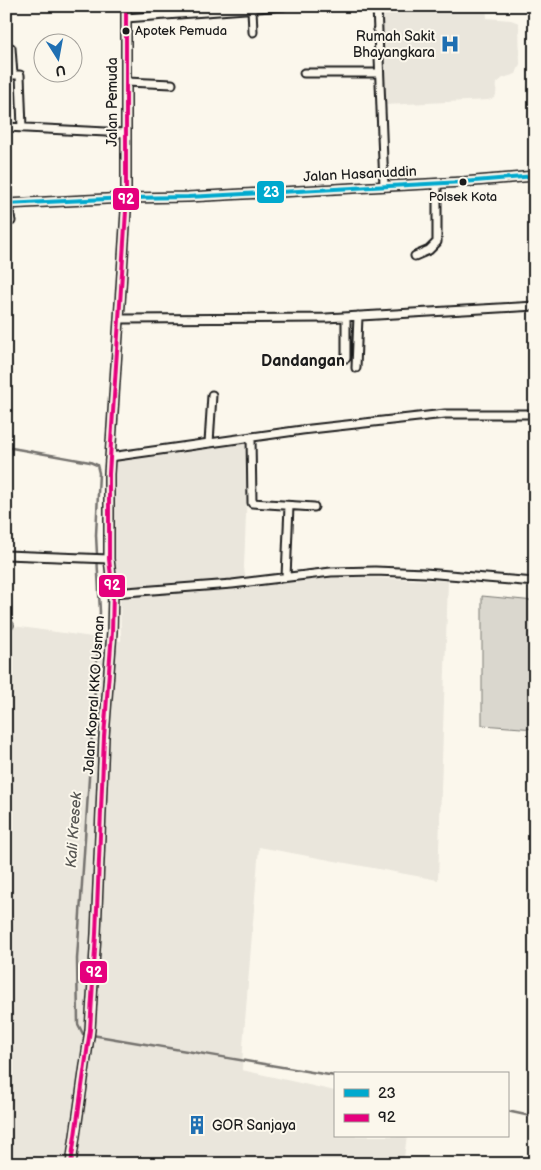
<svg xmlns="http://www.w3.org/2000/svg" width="541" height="1170" font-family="'Balsamiq Sans',sans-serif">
	<rect width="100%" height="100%" fill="#fbf7ec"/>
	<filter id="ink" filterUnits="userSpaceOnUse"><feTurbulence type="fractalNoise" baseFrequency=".02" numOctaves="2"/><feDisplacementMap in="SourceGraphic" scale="10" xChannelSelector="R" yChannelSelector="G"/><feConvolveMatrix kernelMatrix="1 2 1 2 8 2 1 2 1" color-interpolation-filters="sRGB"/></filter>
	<g filter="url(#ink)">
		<path fill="#eae6dc" d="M379,6h107l1,12 24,2 8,3 1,41 -4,10 -13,4 -6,5 -1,12 -2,3 -6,2 -103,5z
			M249,438l-5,129 2,18 87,-9 115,5 -10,299 -179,-33 -16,199 -1,24 93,21v45h72l-4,28h-397v-539l115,16 -1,-43 -7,-46 -1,-93z"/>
		<path fill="#dad7ce" stroke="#7b7a75" d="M482,596l53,5v128l-53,-4z"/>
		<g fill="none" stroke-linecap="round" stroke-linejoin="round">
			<path stroke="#74726e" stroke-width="2.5" d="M6,447l84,15 7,3 2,8 -3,62 4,77 -23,347 1,65 5,10h4
				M92,1035l243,41
				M507,1111l28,6"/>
			<g stroke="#1c1c1c" stroke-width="11">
				<path id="minor" d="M377,6l7,180
					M252,9l1,23
					M126,18l158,-12
					M11,48l2,27h7l2,53
					M304,73h75
					M126,82l46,2
					M6,127l120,6
					M8,204l3,17
					M415,256l14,-6 8,-8v-58
					M120,319l206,-1 209,-12
					M346,358v-41
					M356,368l2,-52
					M251,437l1,66 62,4
					M209,443l3,-48
					M110,457l192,-27 143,-16h90
					M6,555l103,4
					M286,577l3,-71
					M113,593l119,-9 99,-12 44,-1 50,2 110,9
					M6,624l3,1"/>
			</g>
			<g stroke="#1c1c1c" stroke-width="12">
				<path id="major" d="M6,204l120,-6 62,-1 275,-15 72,-6
					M71,1164l19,-134 6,-96 8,-197 8,-105 1,-39 -4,-34v-85l17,-263v-205"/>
			</g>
			<use href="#minor" stroke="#fbf7ec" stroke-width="7"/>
			<use href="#major" stroke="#fbf7ec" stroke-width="9"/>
			<g stroke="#fbf7ec" stroke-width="8">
				<path id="bus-1" d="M6,204l120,-6 62,-1 275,-15 72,-6"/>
			</g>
			<g stroke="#fbf7ec" stroke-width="8">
				<path id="bus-2" d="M71,1164l19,-134 6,-96 8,-197 8,-105 1,-39 -4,-34v-85l17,-263v-205"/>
			</g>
			<use href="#bus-1" stroke="#00a9ce" stroke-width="4"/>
			<use href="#bus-2" stroke="#e5007d" stroke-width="4"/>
		</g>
	</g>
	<defs>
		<g id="hospital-bare" transform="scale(1.5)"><path d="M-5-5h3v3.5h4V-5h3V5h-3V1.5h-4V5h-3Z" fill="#1f6fb2" stroke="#fbf7ec" stroke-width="2.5" paint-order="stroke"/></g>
		<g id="building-bare" transform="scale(1.5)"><path d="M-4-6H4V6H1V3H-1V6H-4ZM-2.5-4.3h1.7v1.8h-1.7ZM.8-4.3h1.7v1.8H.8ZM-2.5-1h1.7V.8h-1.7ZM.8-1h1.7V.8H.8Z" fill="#1f6fb2" stroke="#fbf7ec" stroke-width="2.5" paint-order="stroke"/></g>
	</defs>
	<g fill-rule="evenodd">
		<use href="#hospital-bare" x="450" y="44"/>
		<use href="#building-bare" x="197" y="1125"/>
	</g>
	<g fill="#1c1c1c" stroke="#fbf7ec" stroke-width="2">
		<circle cx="126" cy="31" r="4.5"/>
		<circle cx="463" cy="182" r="4.5"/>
	</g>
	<g text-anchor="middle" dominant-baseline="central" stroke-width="4" stroke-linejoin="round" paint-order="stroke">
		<g font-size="13" fill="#1c1c1c" stroke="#fbf7ec" text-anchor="start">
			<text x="135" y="31">Apotek Pemuda</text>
			<text x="463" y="197" text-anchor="middle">Polsek Kota</text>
		</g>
		<g font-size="14" fill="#1c1c1c" stroke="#fbf7ec" text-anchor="end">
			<text x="435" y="36">Rumah Sakit<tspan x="435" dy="16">Bhayangkara</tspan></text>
			<text x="212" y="1125" text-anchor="start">GOR Sanjaya</text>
		</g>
		<g font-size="14" fill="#1c1c1c" stroke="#fbf7ec">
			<text transform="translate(112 102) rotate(-90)">Jalan Pemuda</text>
			<text transform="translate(360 174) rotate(-3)">Jalan Hasanuddin</text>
			<text transform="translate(94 695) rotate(-86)">Jalan Kopral KKO Usman</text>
		</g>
		<g font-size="15" font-style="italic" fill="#575653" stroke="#fbf7ec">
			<text transform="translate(74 830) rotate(-86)">Kali Kresek</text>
		</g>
		<g font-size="16" font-weight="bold" fill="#1c1c1c" stroke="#fbf7ec">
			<text x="303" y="361">Dandangan</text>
		</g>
	</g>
	<g stroke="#fbf7ec" stroke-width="2">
		<rect x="256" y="180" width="29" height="24" rx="5" fill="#00a9ce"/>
		<rect x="112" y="187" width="28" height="24" rx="5" fill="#e5007d"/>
		<rect x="98" y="574" width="28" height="24" rx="5" fill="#e5007d"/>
		<rect x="79" y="960" width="29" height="24" rx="5" fill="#e5007d"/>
	</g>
	<g font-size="14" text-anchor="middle" font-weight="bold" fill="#fff">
		<text x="271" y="197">23</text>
		<text x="126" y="204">92</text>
		<text x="112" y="590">92</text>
		<text x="94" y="977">92</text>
	</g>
	<rect width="541" height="1170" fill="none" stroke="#fbf7ec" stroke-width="25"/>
	<rect x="12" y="12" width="516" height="1145" fill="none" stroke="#1c1c1c" stroke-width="2" filter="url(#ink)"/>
	<rect x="334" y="1072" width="175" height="65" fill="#fbf7ec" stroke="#a29f99"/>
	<rect x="344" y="1089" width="25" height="8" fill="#00a9ce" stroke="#a29f99"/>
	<text x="378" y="1098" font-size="15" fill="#1c1c1c">23</text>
	<rect x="344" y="1114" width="25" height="8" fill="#e5007d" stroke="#a29f99"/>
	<text x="378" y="1122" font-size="15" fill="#1c1c1c">92</text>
	<g transform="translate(58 58) rotate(169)"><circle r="24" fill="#fbf7ec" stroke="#a29f99"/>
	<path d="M0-4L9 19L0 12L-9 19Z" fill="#1f6fb2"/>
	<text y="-8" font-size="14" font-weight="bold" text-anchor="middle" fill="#1c1c1c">U</text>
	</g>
</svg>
